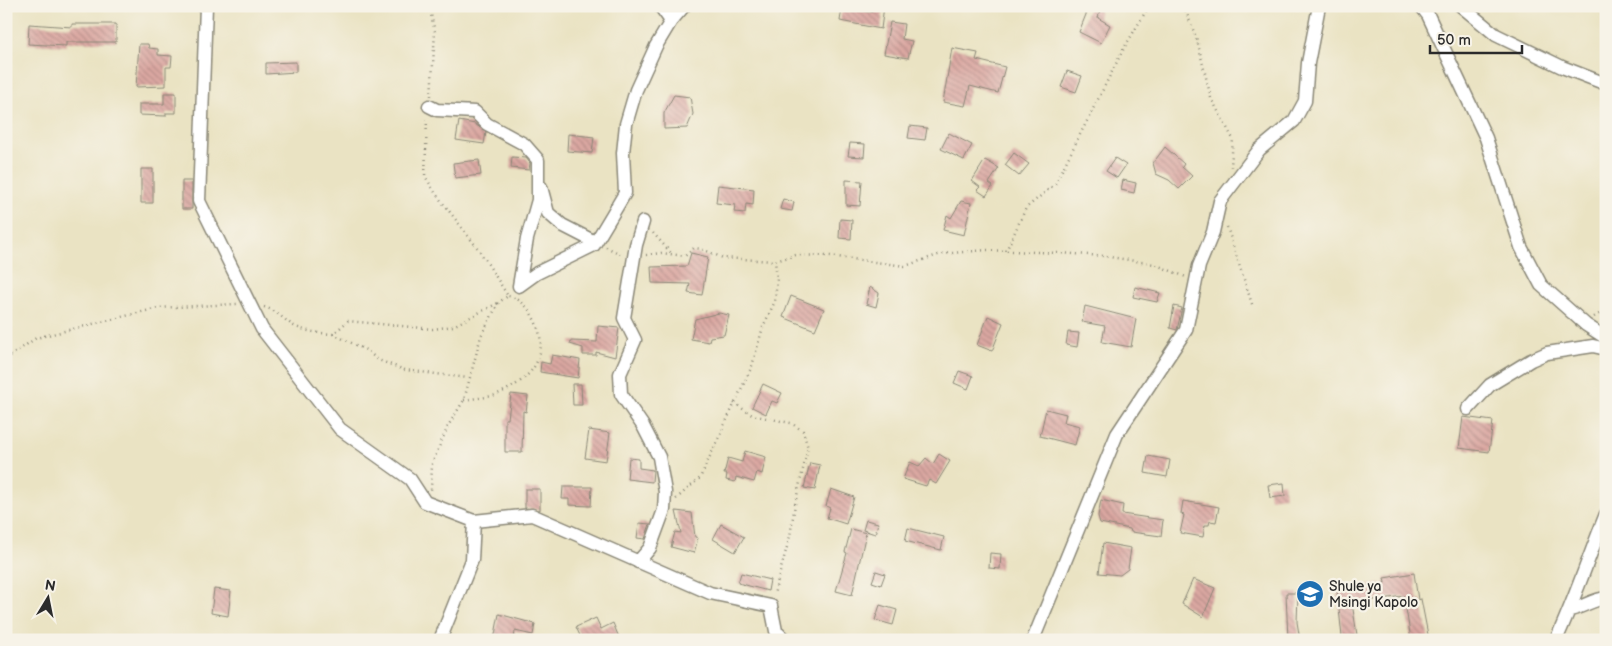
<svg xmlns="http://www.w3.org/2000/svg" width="1612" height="646" font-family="'Balsamiq Sans',sans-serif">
	<defs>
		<pattern id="building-back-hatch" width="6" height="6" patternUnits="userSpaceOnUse" patternTransform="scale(1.25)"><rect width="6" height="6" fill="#dba8a2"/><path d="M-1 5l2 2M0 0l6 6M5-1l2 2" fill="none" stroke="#b28984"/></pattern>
	</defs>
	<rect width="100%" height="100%" fill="#f7f3e8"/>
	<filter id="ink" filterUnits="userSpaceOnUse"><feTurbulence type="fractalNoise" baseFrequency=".02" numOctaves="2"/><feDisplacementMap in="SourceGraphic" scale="10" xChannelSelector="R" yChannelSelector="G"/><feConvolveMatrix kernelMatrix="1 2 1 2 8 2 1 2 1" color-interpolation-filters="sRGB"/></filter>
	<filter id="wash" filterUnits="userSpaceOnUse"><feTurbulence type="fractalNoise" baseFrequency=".0096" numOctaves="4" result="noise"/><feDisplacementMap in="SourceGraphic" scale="20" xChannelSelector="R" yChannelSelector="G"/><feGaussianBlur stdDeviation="1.12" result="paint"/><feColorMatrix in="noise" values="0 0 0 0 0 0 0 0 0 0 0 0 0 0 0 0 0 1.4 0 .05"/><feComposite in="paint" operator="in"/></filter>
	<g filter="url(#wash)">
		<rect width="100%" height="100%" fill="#eae3c3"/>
		<g id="blocks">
			<path fill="url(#building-back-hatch)" d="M873,6h11l-3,23 -41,-8 2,-13 30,4z
				M1089,7l11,3 -2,8 12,7 -9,18 -22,-11z
				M890,22l14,2 -2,15 10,2 -4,17 -24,-4z
				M29,24l43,3v-3h44v18h-50v4l-38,-2z
				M139,44h9l1,4 9,1v6l14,1 -1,11h-5v19l-30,1z
				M952,48l26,5 -2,7 29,7 -7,26 -28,-7 -5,20 -22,-4z
				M296,62v10l-30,2v-11z
				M1067,71l15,5 -6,16 -15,-5z
				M164,93h12v20h-10v3l-27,-1v-11h25z
				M674,95l16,2 3,17 -6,14 -23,1v-16z
				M459,121l16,3 11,8 -2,12 -28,-4z
				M910,126l17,2 -2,12 -17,-2z
				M949,133l23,12 -8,15 -23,-11z
				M568,134l26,3 -2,16 -25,-2z
				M850,143l15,1 -1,13 -16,-1z
				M1165,147l19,17 -2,3 10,9 -13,13 -10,-9 -13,-6 -3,-11z
				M1014,153l15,11 -10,12 -14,-11z
				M512,157l14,1 4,5 -1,7 -18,-2z
				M1115,158l11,7 -9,13 -11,-7z
				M479,160l2,15 -26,3 -2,-15z
				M985,160l14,8 -10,15 4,3 -7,10 -9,-6 3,-3 -8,-6z
				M141,169h12v34h-12z
				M846,180l16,1 -2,25 -14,-1z
				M1123,180l13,3 -2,10 -13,-3z
				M182,181h10v28h-10z
				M718,185l36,4 -1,16 -7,-1 -1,9 -11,-1 1,-7 -19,-2z
				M783,199l11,3 -2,9 -12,-2z
				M961,201l10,2 -7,32 -21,-5 4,-15 4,3z
				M840,219l12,1 -1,19 -12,-1z
				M691,253l17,4 -6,38 -14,-2 2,-9 -38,-1 -1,-16 36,-1z
				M870,287l9,6 -3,14 -10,-3z
				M1135,287l25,6 -3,9 -24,-5z
				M791,296l33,13 -9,21 -32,-13z
				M1085,306l51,13 -5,28 -29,-5 3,-16 -23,-4z
				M1174,306l8,2 -5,22 -7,-2z
				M719,313l10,2 -5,20 -14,2 -1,5 -18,-3 4,-20z
				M988,316l15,7 -11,28 -15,-6z
				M598,326l21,2 -4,29 -19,-5v3h-13v-7l-13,-4 1,-3 26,1z
				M1068,332l11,1 -2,14 -11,-2z
				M552,355l28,5 -2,18 -38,-6 1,-10 9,2z
				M959,371l14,5 -5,13 -14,-6z
				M572,384h9l1,21h-9z
				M763,384l19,9 -5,10 -5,-2 -6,13 -14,-7z
				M511,394l17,2 -2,16 -3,-1 -1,41h-17v-33h3z
				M1046,409l20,5 -2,8 16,4 -5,19 -35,-9z
				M1463,417l30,4 -4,31 -30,-4z
				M589,430l21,3 -4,28 -21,-3z
				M745,451l21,6 -4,17 -5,-2 -3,10 -18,-5 -1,5 -9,-2 1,-6h-3l4,-16 14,4z
				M939,454l11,7 -14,23 -7,-4 -3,6 -23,-7 7,-17 9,4 7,-8 7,6z
				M1148,456l22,4 -3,17 -22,-4z
				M629,458l10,1v9l14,2 -1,12 -25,-3z
				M810,463l10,2 -5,25 -11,-2z
				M1284,483l1,13 -15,2 -2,-13z
				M563,487h29l-1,19 -22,-1v-6h-7z
				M525,489h15v21l-15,-2z
				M831,489l23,8 -8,27 -19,-6 3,-10 -4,-2z
				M1101,500l22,5 -1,9 41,6 -2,16 -30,-4 -1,-3 -30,-6 -2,-7z
				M1183,501l36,6 -3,15 -6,-1 -1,4h-4l-2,12 -23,-4 4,-18 -3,-1z
				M676,511l16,2 3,24 3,1 -4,15 -23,-6 4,-15 6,1z
				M866,520l12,3 -3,11 -12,-4z
				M639,523l11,1 -5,15 -8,-1z
				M721,524l23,13 -9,15 -22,-13z
				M908,528l36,9 -3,13 -36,-9z
				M851,529l15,4 -14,62 -16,-4 11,-38 -2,-1z
				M1103,543l28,5 -3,21 -8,6 -21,-2z
				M990,553l11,1 -1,15 -11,-1z
				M876,571l9,3 -4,11 -9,-3z
				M741,573l29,7 -2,11 -30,-8z
				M1414,573l4,27 3,-1 8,41h-18l-7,-44 -52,7 5,32 -15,2 -5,-47 48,-7 -1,-5z
				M1193,579l22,9 -12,29 -21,-13z
				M214,589l17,2 -3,25 -17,-3z
				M1286,593h12l-1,29 3,18h-12z
				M880,605l17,5 -4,15 -18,-5z
				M499,614l36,10 -2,11 -18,-4 -1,9h-20z
				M596,618l5,11 12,-6 7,17h-38l-6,-13z"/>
		</g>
	</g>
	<g filter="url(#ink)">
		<use href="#blocks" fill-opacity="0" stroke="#8a8777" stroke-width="1"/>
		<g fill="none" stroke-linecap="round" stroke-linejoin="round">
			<g stroke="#8a8777" stroke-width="15">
				<path id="minor" d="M206,6l-7,195 63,128 78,100 70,50 15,23 49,19
					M660,6l11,15
					M1421,6l7,9 58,123 35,109 20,38 45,40 20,13
					M1461,6l35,29 66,32 44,17
					M429,106l8,4 38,2 12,12 37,20 14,16v40l-11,39 -8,47 18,-13 57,-28 18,-30 13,-22 -2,-40 3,-29 10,-34 20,-44 15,-25 13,-15
					M541,187l7,26 14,12 33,17
					M1468,409l22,-24 41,-25 16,-7 46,-7 13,3
					M638,562l12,-14 14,-38 1,-18 -6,-35 -16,-31 -22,-32 -1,-20 15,-34 -11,-22 12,-73 7,-23
					M1570,610c13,-3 24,-11 36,-12
					M440,640l32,-80 2,-39 58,-6 178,78 61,13 5,25 9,9
					M1033,640l84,-206 69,-104 13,-64 14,-34 7,-31 39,-51 35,-29 11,-20 3,-38 11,-57
					M1556,640c19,-41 33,-84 50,-126"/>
			</g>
			<path stroke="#8a8777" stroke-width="2.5" stroke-dasharray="1 4" stroke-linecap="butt" d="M429,6l6,26 -4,64
				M1184,6l13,34 14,58 22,41 -2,28
				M427,119l-2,57 11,18 43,56 29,46 -9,6 -18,34 -17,64 -16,26 -16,38 -1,26
				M1227,227l26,80
				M653,233l19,21
				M606,247l17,8
				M1006,251l20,-43 29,-24 68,-134 26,-44
				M646,255l15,-2 24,3 9,-8 8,1 21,9 52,3 21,-6 34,1 75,10 36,-12 46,-4 72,3 45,3 50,8 32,13
				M264,307c12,3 20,13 30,19 13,6 25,7 39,8l15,-13 85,8 20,-3 45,-23
				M1594,317l12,-7
				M333,334l33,16 12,10 27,10 63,8
				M6,359l30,-21 122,-30 79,-4
				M464,400c10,-2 22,-2 31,-5 34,-13 57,-38 40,-74 -6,-13 -13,-22 -27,-25
				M734,403l18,12 39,8 12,8 5,17 -13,56 -5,32 -16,58
				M676,499l24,-21 52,-112 11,-39 12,-26 2,-22 -2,-18"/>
			<use href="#minor" stroke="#fff" stroke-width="12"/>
		</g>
	</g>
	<defs>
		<g id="school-disc" transform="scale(1.4375)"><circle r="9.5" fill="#1f6fb2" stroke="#f7f3e8"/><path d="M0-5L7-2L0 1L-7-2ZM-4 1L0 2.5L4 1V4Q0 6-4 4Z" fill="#fff"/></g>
	</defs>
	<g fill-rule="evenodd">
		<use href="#school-disc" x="1310" y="594"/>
	</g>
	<g text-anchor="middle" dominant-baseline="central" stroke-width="4.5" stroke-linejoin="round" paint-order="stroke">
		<g font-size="14" fill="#2b2b2b" stroke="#f7f3e8" text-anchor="start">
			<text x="1329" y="586">Shule ya<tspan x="1329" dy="16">Msingi Kapolo</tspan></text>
		</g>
	</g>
	<rect width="1612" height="646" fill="none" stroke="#f7f3e8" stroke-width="25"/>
	<g transform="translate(48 598) rotate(10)" stroke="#f7f3e8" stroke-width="4" paint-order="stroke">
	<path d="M0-4L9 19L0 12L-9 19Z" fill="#2b2b2b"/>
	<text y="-8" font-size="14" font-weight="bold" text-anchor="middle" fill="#2b2b2b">N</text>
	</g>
	<path d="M1430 45v8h92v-8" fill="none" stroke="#2b2b2b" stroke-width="2.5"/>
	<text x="1437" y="45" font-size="15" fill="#2b2b2b" stroke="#f7f3e8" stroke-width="4" paint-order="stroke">50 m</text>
</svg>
